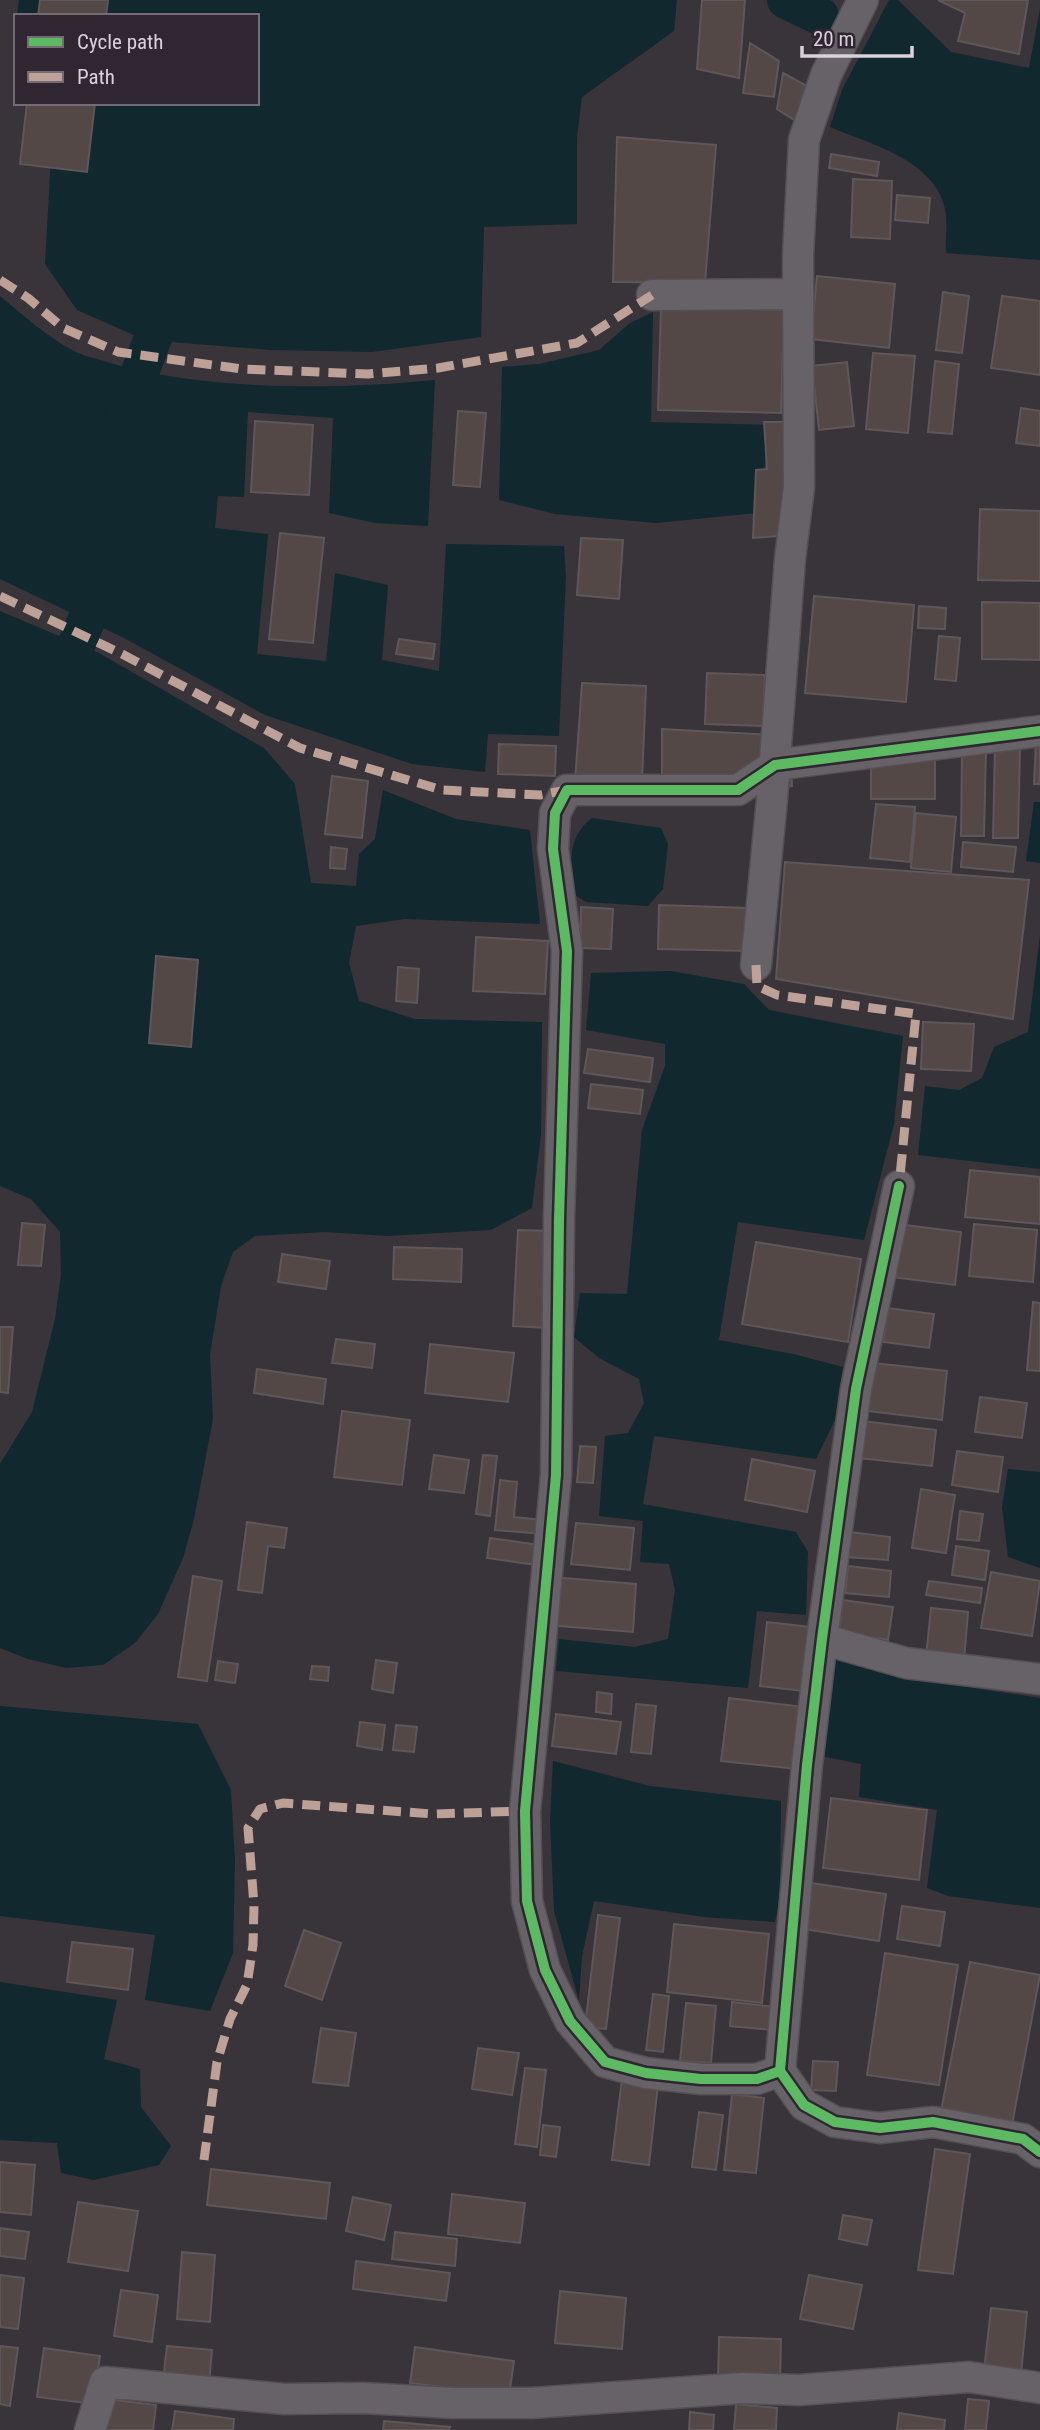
<svg xmlns="http://www.w3.org/2000/svg" width="1040" height="2430" font-family="'Roboto Condensed',sans-serif">
	<rect width="100%" height="100%" fill="#39333a"/>
	<path fill="#11282e" d="M19,0h658l-3,31 -92,66 -5,41v86l-93,3 -3,110 -109,15 -100,-2 -127,-10 -68,-30 -32,-46 9,-161h203v-87h-240z
		M889,0h9l53,52 78,16 11,-59v251l-94,-7c-1,-14 2,-30 -1,-44 -10,-49 -75,-65 -115,-82l12,-37z
		M0,296c23,19 46,40 72,54 10,6 24,8 35,12 94,29 230,28 328,18l-7,146 -53,-3 -46,-10 4,-95 -85,-6 -4,85 -26,-1 -3,32 53,6 -11,120 69,7 9,-88 53,12 -6,75 57,11 7,-127 118,2 2,30 -7,160 -71,-2 -3,38 -73,-8 -147,-49 -141,-77 -124,-59z
		M653,312l-2,110 121,3 -16,88 -100,10 -101,-9 -56,-14 3,-133 37,-3 60,-14 31,-27z
		M0,611l99,42 165,95 31,36 16,99 45,3 3,-32 16,-15 8,-49 73,29 74,11 10,94 -135,-5 -49,7 -7,37 10,38 56,18 127,3 -1,112 -9,74 -41,22 -103,6 -63,-4 -70,4 -22,16 -12,34 -11,69 3,64 -19,100 -11,39 -25,56 -23,29 -32,22 -37,3 -38,-9 -28,-11v-184l32,-52 23,-93 6,-44 -1,-43 -29,-33 -31,-13z
		M1034,802h6v61l-14,-2z
		M592,818l69,10 7,16 -5,45 -15,17 -62,-4 -13,-8c-2,-30 -7,-56 19,-76z
		M1040,935v234l-122,-14 7,-69 34,4 23,-12 12,-31 34,-15z
		M671,971l73,13 25,26 134,26 -9,88 -30,116 -126,-18 -19,118 74,14 50,13 -8,53 -19,39 -162,-23 -11,68 153,28 12,20 -2,63 -49,-4 -9,77 -192,-17 3,-32 76,8 33,-8 7,-49 -6,-26 -29,-2 3,-41 -44,-5 6,-80 23,-3 16,-30 -5,-24 -40,-21 -25,-21 6,-44 47,1 15,-164 23,-64v-22l-79,-14 5,-57z
		M1008,1469l32,3v96l-32,-11 -6,-50z
		M833,1659l75,19 132,20v210l-92,-12 -21,-8 10,-78 -78,-13 2,-33 -40,-8z
		M0,1706l198,18 33,66 4,71 -2,92 -23,58 -65,-11 10,-65 -155,-19z
		M553,1761l97,25 131,15 -1,97 -5,24 -71,-5 -110,-16 -12,55 -3,45 -25,-90 -4,-91z
		M0,1982l117,18 -13,59 36,10 1,38 30,39 -12,19 -65,15 -33,-7 -4,-30 -57,-3z"/>
	<g fill="none" stroke-linecap="round" stroke-linejoin="round">
		<path stroke="#11282e" stroke-width="38" d="M786,0l34,16
			M123,417l48,-127
			M57,693l48,-119"/>
	</g>
	<path fill="#544846" stroke="#5e5759" stroke-width="2" d="M40,0h68l-2,16h-68z
		M702,0h43l-6,78 -42,-9z
		M938,0h90l-9,54 -61,-13 7,-28z
		M750,43l29,18 -5,36 -31,-4z
		M783,73l26,14 -7,38 -25,-16z
		M27,103h68l-8,69 -67,-8z
		M617,137l99,8 -11,138 -92,-1z
		M831,154l48,8 -2,14 -48,-8z
		M853,179l39,2 -2,58 -39,-2z
		M897,195l33,3 -2,25 -33,-3z
		M817,276l78,8 -6,64 -78,-9z
		M943,292l26,4 -7,57 -26,-3z
		M1002,296l38,5v74l-49,-7z
		M661,307l123,3 -3,103 -123,-3z
		M873,353l42,3 -7,77 -42,-4z
		M935,361l24,3 -7,70 -24,-2z
		M847,362l7,64 -35,4 -7,-64z
		M1021,408l19,3v35l-24,-3z
		M458,411l28,2 -6,74 -27,-2z
		M255,421l58,4 -4,70 -58,-3z
		M764,422h44l1,112 -56,4 3,-68 11,-1z
		M980,509l60,2v70l-62,-1z
		M280,533l44,5 -11,105 -44,-4z
		M581,538l42,2 -4,59 -42,-4z
		M814,596l100,9 -8,97 -101,-9z
		M982,602l58,1v57l-58,-1z
		M919,606l27,2 -1,21 -27,-1z
		M939,636l21,2 -4,43 -21,-2z
		M399,639l36,5 -2,15 -37,-5z
		M707,673l58,2 -2,51 -58,-2z
		M582,683l64,3 -4,96 -67,-1z
		M662,729l128,7 2,50 -130,10z
		M1036,739h4v45h-6z
		M499,744l57,2 -1,30 -57,-2z
		M962,748l24,1 -2,87h-23z
		M995,748l25,1 -2,89h-25z
		M935,758v41h-64v-40z
		M332,776l36,5 -6,57 -37,-4z
		M876,804l39,3 -5,55 -40,-4z
		M916,813l40,4 -5,55 -40,-4z
		M963,842l53,5 -3,25 -52,-5z
		M331,847l16,2 -2,20 -15,-1z
		M785,862l244,18 -16,139 -237,-40z
		M659,905l90,3 -1,43 -90,-2z
		M581,907l32,2 -2,40 -31,-1z
		M476,937l72,4 -3,53 -72,-3z
		M156,956l42,4 -7,87 -42,-4z
		M398,967l21,2 -2,34 -21,-2z
		M923,1022l51,2 -3,47 -50,-2z
		M588,1049l65,9 -3,24 -66,-9z
		M591,1084l52,6 -3,24 -52,-6z
		M970,1170l70,7v47l-75,-7z
		M22,1223l23,2 -4,41 -23,-1z
		M898,1224l63,8 -6,53 -64,-8z
		M974,1224l63,6 -4,52 -64,-6z
		M518,1230l34,1 -5,97 -34,-2z
		M756,1242l105,17 -13,83 -106,-18z
		M394,1247l68,2 -1,33 -68,-3z
		M282,1254l48,7 -4,28 -48,-7z
		M1033,1302l7,1v68l-13,-1z
		M887,1308l47,6 -5,34 -46,-6z
		M0,1327h13l-5,66 -8,-1z
		M336,1339l39,5 -3,24 -40,-5z
		M430,1344l84,9 -6,49 -83,-9z
		M873,1363l74,8 -5,49 -75,-9z
		M257,1369l69,10 -3,25 -69,-11z
		M980,1397l47,6 -5,35 -47,-6z
		M342,1411l68,9 -8,65 -68,-8z
		M863,1421l73,9 -4,36 -73,-8z
		M580,1446l16,1 -3,36 -16,-1z
		M957,1451l46,6 -5,35 -46,-7z
		M434,1455l35,5 -5,33 -35,-4z
		M483,1455l14,1 -7,60 -14,-2z
		M752,1459l63,12 -8,41 -62,-12z
		M500,1480l17,2 -3,35 29,3 -1,14 -47,-4z
		M921,1489l34,6 -9,58 -34,-5z
		M960,1511l23,3 -4,27 -22,-2z
		M247,1522l40,6 -3,20 -16,-2 -6,47 -24,-3z
		M576,1523l58,5 -4,42 -59,-6z
		M850,1532l40,5 -2,23 -41,-3z
		M490,1538l50,7 -3,20 -50,-7z
		M956,1546l33,5 -4,29 -33,-5z
		M848,1566l43,5 -2,26 -44,-4z
		M991,1572l49,9 -8,55 -51,-8z
		M193,1576l29,5 -15,100 -29,-4z
		M551,1577l85,7 -3,48 -86,-7z
		M929,1581l53,7 -2,15 -54,-8z
		M843,1600l50,7 -5,33 -49,-8z
		M931,1608l37,4 -4,49 -38,-4z
		M767,1622l43,5 -7,64 -43,-5z
		M376,1660l21,3 -4,30 -21,-4z
		M218,1661l20,3 -3,19 -20,-3z
		M312,1666l17,1 -1,14 -18,-2z
		M597,1692l15,2 -1,20 -15,-2z
		M729,1698l76,9 -8,62 -76,-8z
		M636,1704l20,2 -5,48 -20,-2z
		M556,1714l65,8 -5,32 -64,-8z
		M360,1722l25,3 -3,25 -25,-4z
		M396,1725l21,2 -3,25 -21,-2z
		M831,1798l96,12 -8,70 -96,-12z
		M811,1883l75,11 -7,47 -75,-12z
		M902,1906l43,6 -5,34 -43,-7z
		M598,1915l22,3 -14,111 -21,-2z
		M674,1924l95,10 -7,69 -95,-11z
		M304,1930l37,13 -19,57 -37,-14z
		M72,1942l61,7 -5,41 -61,-8z
		M885,1953l73,12 -19,120 -72,-10z
		M970,1962l70,13 -29,155 -71,-14z
		M653,1994l16,2 -6,56 -17,-2z
		M732,2002l42,5 -2,23 -42,-4z
		M686,2003l30,3 -5,57 -31,-2z
		M321,2028l35,5 -8,53 -35,-4z
		M478,2048l41,5 -7,42 -40,-6z
		M813,2061l25,1 -2,29 -25,-1z
		M525,2068l21,2 -9,77 -22,-3z
		M622,2079l36,5 -9,81 -37,-5z
		M732,2094l32,4 -8,75 -32,-3z
		M699,2112l24,3 -7,55 -24,-3z
		M543,2125l17,2 -4,30 -16,-2z
		M935,2149l35,5 -17,120 -35,-4z
		M0,2162l35,3 -4,50 -31,-3z
		M211,2169l119,14 -4,36 -119,-14z
		M452,2194l73,9 -5,40 -72,-9z
		M353,2197l38,8 -7,35 -38,-9z
		M78,2202l60,9 -10,60 -60,-9z
		M843,2215l29,5 -5,25 -28,-6z
		M0,2228l29,4 -4,27 -25,-3z
		M395,2232l62,7 -2,27 -63,-7z
		M182,2252l33,3 -5,67 -33,-3z
		M356,2261l94,12 -4,28 -93,-12z
		M0,2275l24,3 -6,51 -18,-2z
		M809,2275l53,10 -9,44 -53,-10z
		M121,2290l37,5 -6,47 -38,-6z
		M560,2291l66,7 -4,51 -67,-6z
		M991,2308l36,4 -6,63 -37,-4z
		M719,2337l62,2 -1,43 -62,-2z
		M0,2346l18,2 -8,58 -10,-2z
		M167,2346l45,4 -3,35 -46,-5z
		M415,2347l99,14 -5,35 -99,-13z
		M44,2348l56,8 -7,48 -56,-7z
		M107,2399l49,6 -3,25h-50z
		M968,2399l21,2 -3,29h-21z
		M736,2404l41,4 -1,22h-42z
		M175,2411l59,8 -1,11h-61z
		M690,2412l24,3 -1,15h-24z
		M899,2413l46,7 -1,10h-47z
		M384,2421l66,6 -1,3h-66z"/>
	<g fill="none" stroke-linecap="round" stroke-linejoin="round">
		<g stroke="#554f55" stroke-width="33">
			<path id="street" d="M652,295l146,-1
				M756,965l16,-166 18,-240 9,-72 -1,-231 6,-116 22,-65 37,-75
				M899,1186l-43,203 -34,250 -15,126 -27,306 24,34 31,17 45,6 53,-6 90,17 17,13
				M822,1639l84,24 134,16
				M780,2071l-23,8h-56l-55,-6 -41,-11 -35,-41 -25,-51 -18,-69 -2,-90 31,-336 3,-256 8,-268 -14,-102 2,-36 12,-23h171l37,-25 265,-34
				M90,2430l15,-48 179,17 79,-1 89,5h80l211,-15 56,2 170,-13 71,11"/>
		</g>
		<use href="#street" stroke="#666267" stroke-width="30"/>
		<path stroke="#bda197" stroke-width="9" stroke-dasharray="18 9" stroke-linecap="butt" d="M0,280l28,18 35,30 55,24 124,17 126,5 70,-6 139,-25 75,-48
			M0,596l122,58 178,94 142,42 98,5 27,-5
			M756,965l1,21 20,9 139,19 -17,172
			M204,2160l13,-98 13,-43 17,-34 6,-40 1,-40 -6,-77 12,-19 23,-6 150,11 92,-3"/>
		<g stroke="#302632" stroke-width="15">
			<path id="cycleway" d="M899,1186l-43,203 -34,250 -15,126 -27,306 24,34 31,17 45,6 53,-6 90,17 17,13
				M780,2071l-23,8h-56l-55,-6 -41,-11 -35,-41 -25,-51 -18,-69 -2,-90 31,-336 3,-256 8,-268 -14,-102 2,-36 12,-23h171l37,-25 265,-34"/>
		</g>
		<use href="#cycleway" stroke="#5cba63" stroke-width="10"/>
	</g>
	<rect x="14" y="14" width="245" height="91" fill="#302632" stroke="#746b75" stroke-width="2"/>
	<rect x="28" y="37" width="35" height="10" fill="#5cba63" stroke="#746b75" stroke-width="2"/>
	<text x="77" y="49" font-size="21" fill="#d9d2da">Cycle path</text>
	<rect x="28" y="72" width="35" height="10" fill="#bda197" stroke="#746b75" stroke-width="2"/>
	<text x="77" y="84" font-size="21" fill="#d9d2da">Path</text>
	<path d="M802 46v10h110v-10" fill="none" stroke="#d9d2da" stroke-width="3.5"/>
	<text x="813" y="46" font-size="21" fill="#d9d2da" stroke="#302632" stroke-width="5" paint-order="stroke">20 m</text>
</svg>
